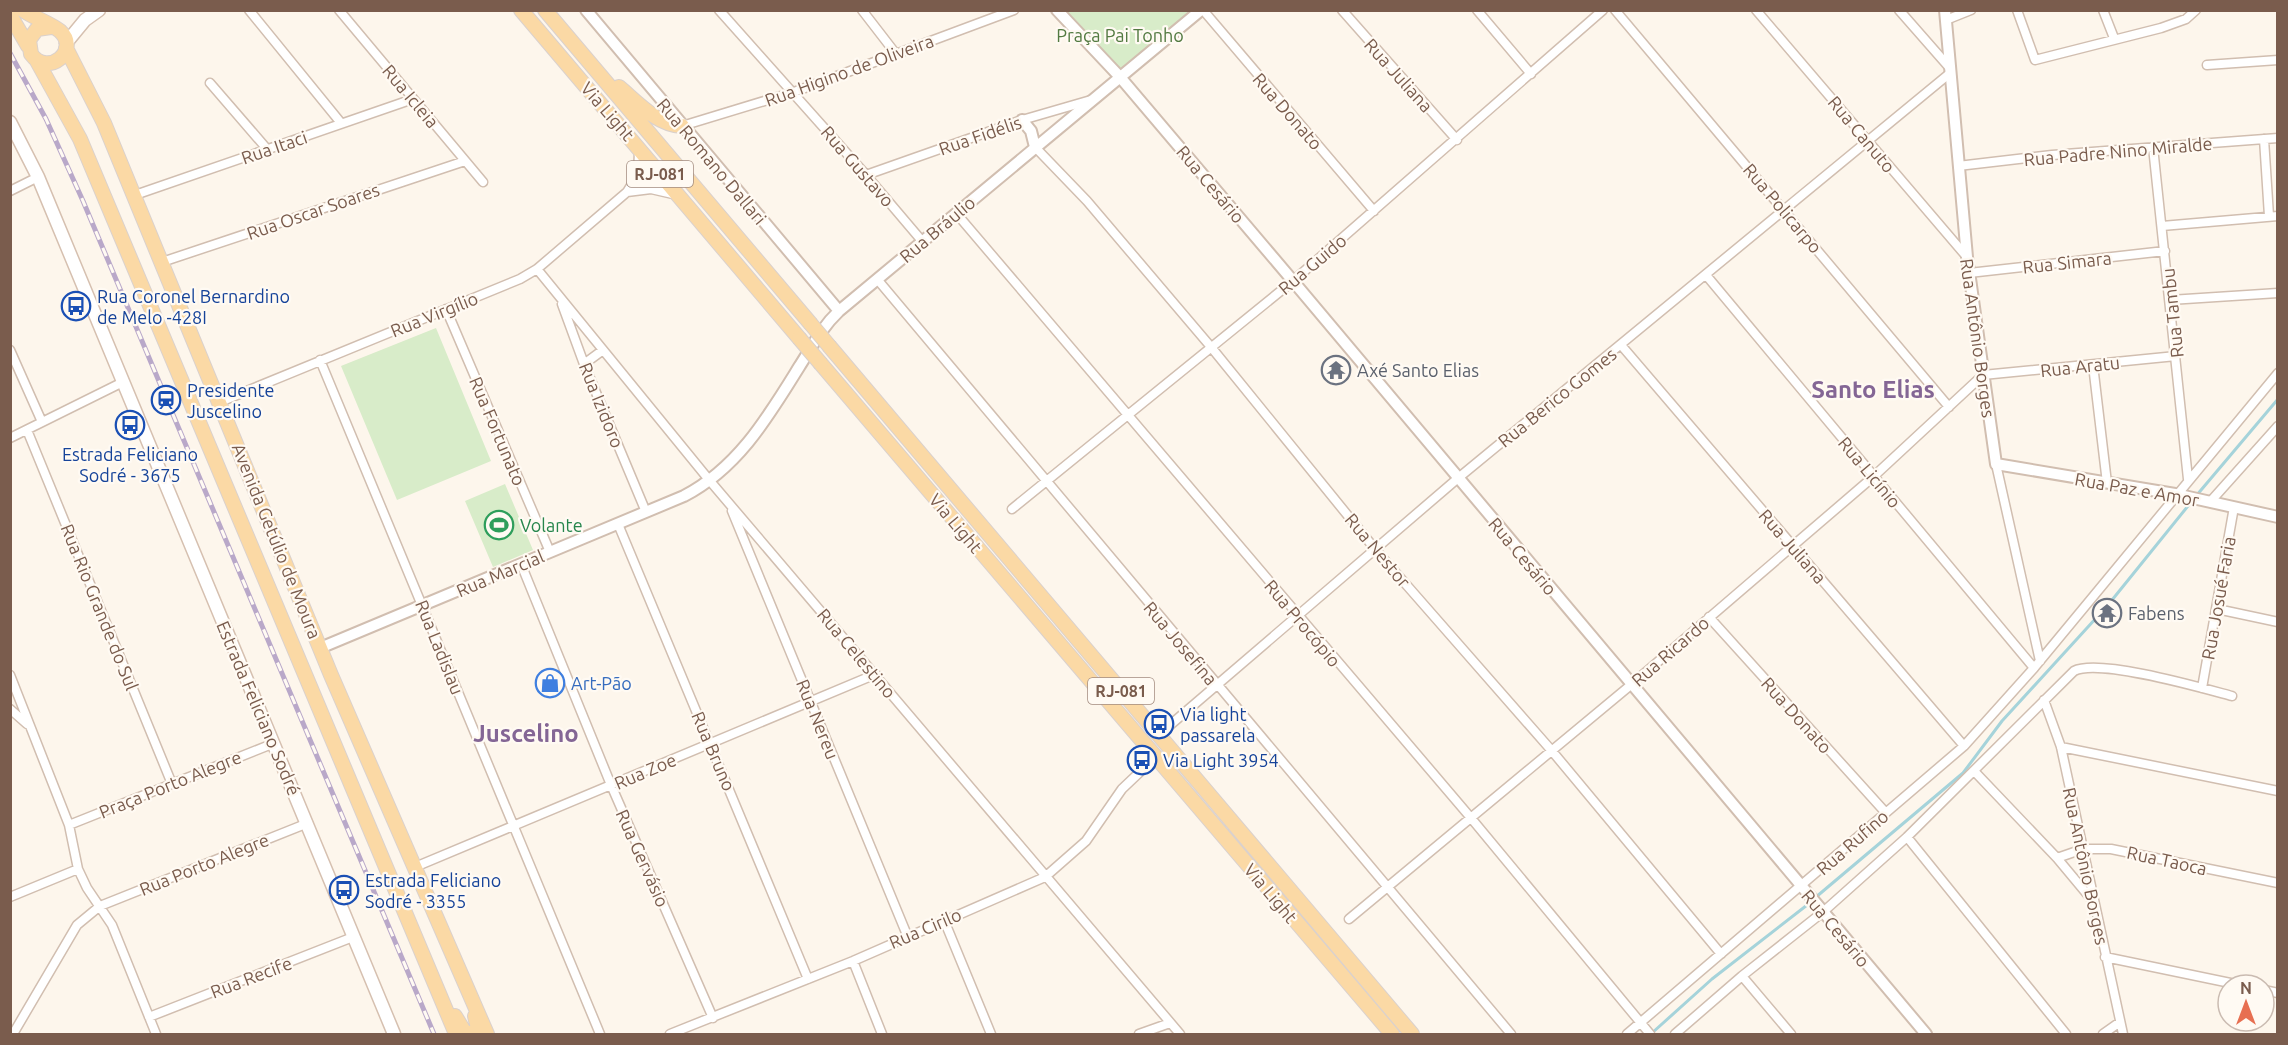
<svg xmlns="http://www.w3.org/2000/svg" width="2288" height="1045" font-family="Ubuntu,sans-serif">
	<rect width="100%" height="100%" fill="#fdf6ec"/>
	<path fill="#d8ecc9" d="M1063,11h133l-77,59z
		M436,328l55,133 -94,39 -56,-134z
		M505,484l28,66 -40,17 -28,-66z"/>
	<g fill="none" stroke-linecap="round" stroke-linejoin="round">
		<path stroke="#a5d3da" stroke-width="3" d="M2196,496l82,-97
			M1816,897l147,-124 39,-52 106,-116 84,-104
			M1652,1033l60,-54 99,-77"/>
		<g stroke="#d1beb0" stroke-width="11">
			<path id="minor" d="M249,10l92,113
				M339,10l144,172
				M719,10l147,165 56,66
				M862,10l34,44
				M1203,10l171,201
				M1342,10l115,130
				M1477,10l54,64
				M1615,10l334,397
				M1756,10l211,247
				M1899,10l50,57
				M2017,10l18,50 126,-32 25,-9 10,-9
				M2103,10l11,28
				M1946,20l25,-10
				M2207,65l71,-5
				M210,83l57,66
				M682,126l112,-34 220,-82
				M2264,139l5,77
				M1035,147l52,54 124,146 164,202 177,202 169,203
				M2153,147l35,332
				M1958,166l94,-11 226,-17
				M866,175l156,-55 69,-20
				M10,191l28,-14
				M627,192l24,-3 26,6
				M135,195l278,-96
				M956,213l515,605 179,216
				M2162,226l116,-10
				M162,262l303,-101
				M537,269l173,212 470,553
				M1969,273l196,-22
				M1706,275l328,393
				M877,279l634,755
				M2170,300l108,-7
				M562,304l22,60 62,148
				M446,309l104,243
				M1621,345l343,401
				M10,350l32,72
				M320,360l280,674
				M584,364l19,-14
				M2093,365l14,118
				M220,402l300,-123 17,-10 90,-77 11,-18 1,-22
				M27,430l145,354
				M10,438l113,-56
				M1996,464l44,197
				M2210,502l68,-76
				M1012,509l281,-228 310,-271
				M732,511l175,424
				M618,524l190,455
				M521,564l90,221 102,233
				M2217,609l61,13
				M1709,617l177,196
				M10,675l59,150 9,44 9,19 25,37 44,109
				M2202,688l32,-181
				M2044,700l17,47 62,287
				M10,709l17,15
				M1169,726l288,-247 492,-405
				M2061,747l217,44
				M1975,772l82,86 35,42
				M69,825l203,-81
				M1907,837l159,197
				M2057,858l26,-9h28l167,34
				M415,867l461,-193
				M10,897l68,-28
				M1349,919l283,-235 241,-207 110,-102 193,-19
				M944,920l47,114
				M2105,957l135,28
				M853,961l29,73
				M1742,976l49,58
				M2264,990l14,3
				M149,1017l204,-80
				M13,1034l64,-109 23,-19 208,-83
				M670,1034l183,-73 192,-84 41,-36 36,-52 20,-19
				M1139,1034l31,-11
				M1627,1034l337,-288 70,-78 244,-295
				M1675,1034l67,-58 81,-64 84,-75 167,-166c25,-13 128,17 158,25
				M2103,1034l17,-12"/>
		</g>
		<g stroke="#d1beb0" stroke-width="14">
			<path id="tertiary" d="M586,10l253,301
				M1057,10l63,67 173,204 633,753
				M1945,10l22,247 29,207 179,30 103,23
				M1022,120l9,11 4,16
				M320,648l364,-152c54,-28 84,-79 115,-129 13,-20 22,-39 40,-56l362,-301"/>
		</g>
		<g stroke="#d6c0b0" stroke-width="15">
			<path id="secondary" d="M66,43l19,-23 14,-10
				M10,122l28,55 356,857"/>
		</g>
		<g stroke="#dad1cd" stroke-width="16">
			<path id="primary" d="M23,10c11,8 27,13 37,21 21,19 -12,47 -29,23l-2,-14 8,-11 14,-2
				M521,10l278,328
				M545,10l265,313
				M10,15l18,31
				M66,48l38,75 227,552 156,359
				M37,61l43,78 376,895
				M619,87c18,15 38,38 63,39
				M830,347l582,687
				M821,364l571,670
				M455,1016l9,15 9,3 5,-6 -3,-12"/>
		</g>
		<use href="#minor" stroke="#fff" stroke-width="8"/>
		<use href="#tertiary" stroke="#fff" stroke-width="10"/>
		<use href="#secondary" stroke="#fff" stroke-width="12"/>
		<use href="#primary" stroke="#fbd9a5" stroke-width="14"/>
		<g stroke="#b9a8c9" stroke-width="5">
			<path id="rail" d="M10,53l36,66 37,82 351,833"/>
		</g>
		<use href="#rail" stroke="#fffaf3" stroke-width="3" stroke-dasharray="9" stroke-linecap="butt"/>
		<g stroke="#dad1cd" stroke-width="16" stroke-linecap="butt">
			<path id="primary-bridge" d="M810,323l20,24
				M799,338l22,26"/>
		</g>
		<use href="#primary-bridge" stroke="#fbd9a5" stroke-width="14"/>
	</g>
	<defs>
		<g id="bus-ring" transform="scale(1.5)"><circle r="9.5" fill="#fffaf3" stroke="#1a4fb4" stroke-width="1.5"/><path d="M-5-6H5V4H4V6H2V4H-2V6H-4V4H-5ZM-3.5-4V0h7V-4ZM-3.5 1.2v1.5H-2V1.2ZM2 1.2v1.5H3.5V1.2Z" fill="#1a4fb4"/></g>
		<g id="temple-ring" transform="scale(1.5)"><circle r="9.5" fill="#fffaf3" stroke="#6b7280" stroke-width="1.5"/><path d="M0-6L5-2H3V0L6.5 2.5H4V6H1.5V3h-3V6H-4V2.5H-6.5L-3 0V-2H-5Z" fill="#6b7280"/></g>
		<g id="station-ring" transform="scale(1.5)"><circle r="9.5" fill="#fffaf3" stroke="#1a4fb4" stroke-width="1.5"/><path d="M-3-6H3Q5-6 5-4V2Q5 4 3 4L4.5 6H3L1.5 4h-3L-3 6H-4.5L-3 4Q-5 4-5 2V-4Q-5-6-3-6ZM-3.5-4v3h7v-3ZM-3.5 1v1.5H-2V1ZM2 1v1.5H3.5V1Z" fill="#1a4fb4"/></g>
		<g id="stadium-ring" transform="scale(1.5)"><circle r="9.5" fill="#fffaf3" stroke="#2e9e5b" stroke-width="1.5"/><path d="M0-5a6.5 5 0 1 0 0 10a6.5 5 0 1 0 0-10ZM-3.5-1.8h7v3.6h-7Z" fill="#2e9e5b"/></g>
		<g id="shop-ring" transform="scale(1.5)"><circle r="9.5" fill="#fffaf3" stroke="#3f7fe0" stroke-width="1.5"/><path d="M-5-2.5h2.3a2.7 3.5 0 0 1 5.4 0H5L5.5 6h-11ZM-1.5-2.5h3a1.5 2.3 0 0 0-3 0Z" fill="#3f7fe0"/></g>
	</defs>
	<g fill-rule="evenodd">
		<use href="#bus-ring" x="76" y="306"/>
		<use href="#temple-ring" x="1336" y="370"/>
		<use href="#station-ring" x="166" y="400"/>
		<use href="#bus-ring" x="130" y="425"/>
		<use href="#stadium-ring" x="499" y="525"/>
		<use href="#temple-ring" x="2107" y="613"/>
		<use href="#shop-ring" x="550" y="683"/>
		<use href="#bus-ring" x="1159" y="724"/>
		<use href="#bus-ring" x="1142" y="760"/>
		<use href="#bus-ring" x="344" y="890"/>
	</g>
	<g text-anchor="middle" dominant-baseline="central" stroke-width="4.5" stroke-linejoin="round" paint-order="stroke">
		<g fill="#fffaf3" stroke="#a28b7f" stroke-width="1.5">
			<rect x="627" y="161" width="66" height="26" rx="4.5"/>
			<rect x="1088" y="678" width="66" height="26" rx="4.5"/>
		</g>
		<g font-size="16" font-weight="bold" fill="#7a5c4d">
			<text x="660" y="174">RJ-081</text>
			<text x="1121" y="691">RJ-081</text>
		</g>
		<g font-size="18" fill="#537a41" stroke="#fffaf3">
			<text x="1120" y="35">Praça Pai Tonho</text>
		</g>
		<g font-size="18" fill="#7a5c4d" stroke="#fffaf3">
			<text transform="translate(849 70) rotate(-20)">Rua Higino de Oliveira</text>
			<text transform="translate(1399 75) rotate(48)">Rua Juliana</text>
			<text transform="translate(411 96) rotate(50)">Rua Icleia</text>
			<text transform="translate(608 111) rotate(49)">Via Light</text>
			<text transform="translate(1288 111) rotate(49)">Rua Donato</text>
			<text transform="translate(1862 134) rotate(50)">Rua Canuto</text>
			<text transform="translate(980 135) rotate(-19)">Rua Fidélis</text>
			<text transform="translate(274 147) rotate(-19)">Rua Itaci</text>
			<text transform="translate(2118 151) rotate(-5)">Rua Padre Nino Miralde</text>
			<text transform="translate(712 161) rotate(50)">Rua Romano Dallari</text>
			<text transform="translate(858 166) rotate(49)">Rua Gustavo</text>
			<text transform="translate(1211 184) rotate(50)">Rua Cesário</text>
			<text transform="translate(1783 208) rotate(50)">Rua Policarpo</text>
			<text transform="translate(313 211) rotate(-19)">Rua Oscar Soares</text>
			<text transform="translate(937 229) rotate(-40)">Rua Bráulio</text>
			<text transform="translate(2067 262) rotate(-6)">Rua Simara</text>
			<text transform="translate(1312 264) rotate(-40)">Rua Guido</text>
			<text transform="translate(2172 313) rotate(-96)">Rua Tambu</text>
			<text transform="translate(434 314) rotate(-22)">Rua Virgílio</text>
			<text transform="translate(1978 338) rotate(82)">Rua Antônio Borges</text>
			<text transform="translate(2080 366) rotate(-6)">Rua Aratu</text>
			<text transform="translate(1557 397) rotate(-39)">Rua Berico Gomes</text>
			<text transform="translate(602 405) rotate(68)">Rua Izidoro</text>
			<text transform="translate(498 431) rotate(67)">Rua Fortunato</text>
			<text transform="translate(1870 472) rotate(50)">Rua Licínio</text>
			<text transform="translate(2137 489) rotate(10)">Rua Paz e Amor</text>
			<text transform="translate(956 523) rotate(50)">Via Light</text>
			<text transform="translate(277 541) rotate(68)">Avenida Getúlio de Moura</text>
			<text transform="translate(1793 546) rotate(49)">Rua Juliana</text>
			<text transform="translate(1378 550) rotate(50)">Rua Nestor</text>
			<text transform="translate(1523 556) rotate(50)">Rua Cesário</text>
			<text transform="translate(500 573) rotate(-23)">Rua Marcial</text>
			<text transform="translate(2218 598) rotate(-80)">Rua Josué Faria</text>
			<text transform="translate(100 607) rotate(68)">Rua Rio Grande do Sul</text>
			<text transform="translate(1303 623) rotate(50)">Rua Procópio</text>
			<text transform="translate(1181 643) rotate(50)">Rua Josefina</text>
			<text transform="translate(440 647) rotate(68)">Rua Ladislau</text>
			<text transform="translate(1670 651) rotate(-41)">Rua Ricardo</text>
			<text transform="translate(857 653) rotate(50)">Rua Celestino</text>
			<text transform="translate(259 708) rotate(67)">Estrada Feliciano Sodré</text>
			<text transform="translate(1797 715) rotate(48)">Rua Donato</text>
			<text transform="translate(818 719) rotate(68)">Rua Nereu</text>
			<text transform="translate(714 751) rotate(67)">Rua Bruno</text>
			<text transform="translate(645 771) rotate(-23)">Rua Zoe</text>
			<text transform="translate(170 784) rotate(-22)">Praça Porto Alegre</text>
			<text transform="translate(1852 842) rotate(-41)">Rua Rufino</text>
			<text transform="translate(643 858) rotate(66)">Rua Gervásio</text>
			<text transform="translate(2167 860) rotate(12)">Rua Taoca</text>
			<text transform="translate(204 864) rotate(-22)">Rua Porto Alegre</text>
			<text transform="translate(2086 866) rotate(78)">Rua Antônio Borges</text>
			<text transform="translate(1271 893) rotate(50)">Via Light</text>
			<text transform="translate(925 928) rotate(-23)">Rua Cirilo</text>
			<text transform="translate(1836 928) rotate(50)">Rua Cesário</text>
			<text transform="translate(251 977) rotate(-21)">Rua Recife</text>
		</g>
		<g font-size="18" fill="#164399" stroke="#fffaf3" text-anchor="start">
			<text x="97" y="296">Rua Coronel Bernardino<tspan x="97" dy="21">de Melo -428I</tspan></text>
			<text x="187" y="390">Presidente<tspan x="187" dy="21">Juscelino</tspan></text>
			<text x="130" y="454" text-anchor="middle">Estrada Feliciano<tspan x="130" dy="21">Sodré - 3675</tspan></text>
			<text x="1180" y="714">Via light<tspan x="1180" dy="21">passarela</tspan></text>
			<text x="1163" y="760">Via Light 3954</text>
			<text x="365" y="880">Estrada Feliciano<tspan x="365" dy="21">Sodré - 3355</tspan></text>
		</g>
		<g font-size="18" fill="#5b616d" stroke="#fffaf3" text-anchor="start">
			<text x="1357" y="370">Axé Santo Elias</text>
			<text x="2128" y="613">Fabens</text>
		</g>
		<g font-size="18" fill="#27864d" stroke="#fffaf3" text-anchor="start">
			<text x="520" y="525">Volante</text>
		</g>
		<g font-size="18" fill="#366cbe" stroke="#fffaf3" text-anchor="start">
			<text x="571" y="683">Art-Pão</text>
		</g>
		<g font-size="24" font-weight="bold" fill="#846695" stroke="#fffaf3">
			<text x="1873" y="389">Santo Elias</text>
			<text x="526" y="733">Juscelino</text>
		</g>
	</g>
	<rect width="2288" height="1045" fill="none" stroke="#7a5c4d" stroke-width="24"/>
	<g transform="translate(2246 1003)"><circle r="28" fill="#fffaf3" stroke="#cabbb1" stroke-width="1.5"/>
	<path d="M0-4.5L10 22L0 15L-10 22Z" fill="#e76f51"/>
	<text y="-9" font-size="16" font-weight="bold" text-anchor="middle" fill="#7a5c4d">N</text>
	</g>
</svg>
